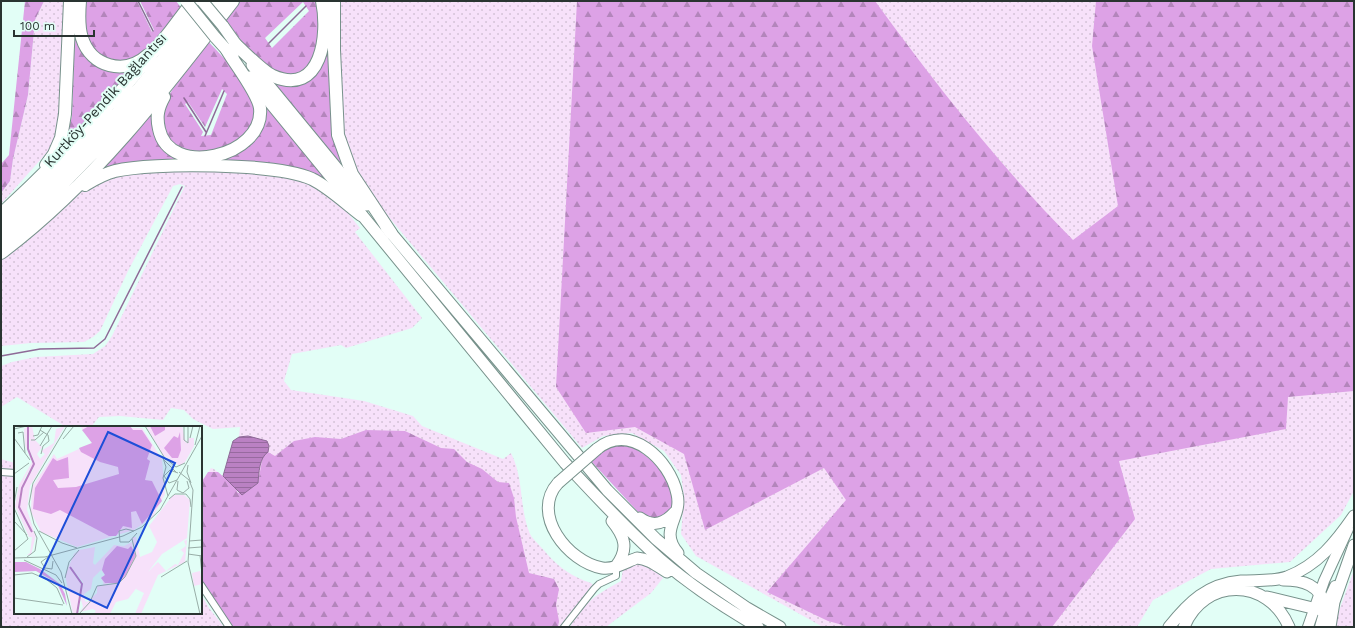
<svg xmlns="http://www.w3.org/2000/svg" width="1355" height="628" font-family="'Work Sans',sans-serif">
	<defs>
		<pattern id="green-dots" width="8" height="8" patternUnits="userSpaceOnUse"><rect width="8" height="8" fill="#f7e1fa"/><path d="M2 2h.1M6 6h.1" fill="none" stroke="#d4c2d7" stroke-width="1.8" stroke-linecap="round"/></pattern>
		<pattern id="forest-firs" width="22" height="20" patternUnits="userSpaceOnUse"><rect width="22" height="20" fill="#dda2e6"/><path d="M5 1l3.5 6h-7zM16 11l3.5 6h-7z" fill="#b385bb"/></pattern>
		<pattern id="water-rules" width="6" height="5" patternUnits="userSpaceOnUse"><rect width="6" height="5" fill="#ba81c3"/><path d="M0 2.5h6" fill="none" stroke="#976a9f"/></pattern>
	</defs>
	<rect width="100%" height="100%" fill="#e2fef6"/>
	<path fill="url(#green-dots)" d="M44,1h21l-5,117 -3,17 -6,13 -50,56v-11l9,-12 3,-22 15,-64 7,-75z
		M337,1h1017v490l-13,24 -51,47 -79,7 -58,31 -16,27h-314l-127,-71 -15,-22 3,-38 -3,-21 -17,-24 -32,-18 -29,3 -21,12 -205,-245 -19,-26 -17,-48z
		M186,170l84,3 38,7 30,21 22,27 -5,4 67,86 -10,10 -66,20 -5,-3 -49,9 -8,27 7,9 73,11 49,15 9,10 81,33 8,-6c13,25 8,55 19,81 4,7 13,14 18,21 13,14 25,22 43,28l2,2 -33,42h-328l-31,-46v-102l4,-1 6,-10 3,1 21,18 3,6 24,-32 1,-6 -15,-19 -9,1 1,-10 -27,2 -20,-10 -9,-9 -13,-2 -8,12 -43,-4 -21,1 -8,10h-25l-49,-30 -16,10v-41l11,-4 24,-5 57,-3 12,-8 7,-10 73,-150 -5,-2 -7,2 -45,85 -28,60 -7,6 -9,5 -53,1 -30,3v-87l75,-64 22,-14 16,-7z
		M1,459l14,4v150h186v-19l8,14 15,19h-223z
		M637,563l11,2 15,13 -12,15 -45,34h-36c14,-25 27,-33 51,-46l2,-12z
		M1354,570v57h-19l1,-8z"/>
	<path fill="url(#forest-firs)" fill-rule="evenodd" d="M25,1h19l-9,19 -7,75 -15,64 -3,22 -9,12v-29l8,-9z
		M84,1h53l15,31 2,-2 -14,-29h36l6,8 -31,38 -20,15 -27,-2 -16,-16 -6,-32z
		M238,1h79c4,22 4,75 -27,73 -6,0 -14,1 -18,-2 -20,-14 -33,-35 -47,-53zM303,2l6,9 -37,37 -7,-10z
		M577,1h298c61,84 125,165 198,239l45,-34 -26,-160 4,-45h258v390l-66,6 -2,32 -167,32 16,58 -83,108h-202l-22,-6 -61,-29 79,-92 -22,-32 -119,62 -21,-76 -49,-27 -49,6 -30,-46z
		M75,31l15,28 49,7 -75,84 8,-34z
		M328,40l15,122 -4,1 -68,-84 24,5z
		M209,42c14,16 45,44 47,66 4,41 -77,62 -92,21 -2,-5 -4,-15 -1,-20 9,-25 31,-47 46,-67zM222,89l5,5 -16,41 -10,1 2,-4 -18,-28 3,-2 17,25z
		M261,100l70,85 -105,-22 -137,15 68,-73 -4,12 30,43 69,-18z
		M366,430l39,1 36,17 13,1 13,13 15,7 16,13 11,1 5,15 2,19 13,56 25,6 5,10 -3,16 3,16 -1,6h-326l-19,-25 -12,-21v-98l7,-11h10l17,15 3,6 20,-10 5,-28 5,-3 7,4 19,-15 21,-4 26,2z
		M629,445c24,13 47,34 43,64l-15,11 -13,-3 -6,-5 -47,-51 16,-15z"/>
	<path fill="url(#water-rules)" stroke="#8e6a97" d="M248,436l19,5 2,5 -1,6c-9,6 -9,21 -10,31l-16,12 -19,-19 10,-35 6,-4z"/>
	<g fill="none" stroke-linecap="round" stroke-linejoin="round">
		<path stroke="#8e6a97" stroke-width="1.5" d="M138,1l15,30
			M269,43l37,-37
			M184,98l22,34
			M205,136l19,-45
			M1,356l39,-7 54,-1 11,-9 77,-152"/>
		<g stroke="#77918b" stroke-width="8">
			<path id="minor" d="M1,472l14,1
				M201,585l28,42
				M564,627l30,-38 5,-5 17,-8v-10"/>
		</g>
		<g stroke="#77918b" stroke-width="12">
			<path id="primary" d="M1308,627l16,-46 24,-52
				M1320,627l6,-21 9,-20"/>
		</g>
		<g stroke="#77918b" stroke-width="13">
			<path id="trunk" d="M223,26l17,24
				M215,37l18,20
				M252,65l115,140
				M249,77l316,386c31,33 61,66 95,96 29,25 65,49 98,68
				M386,227l221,263 49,49 40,34 51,35 33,19
				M597,449c33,-27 73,11 80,45 6,24 -19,35 1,59
				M558,483c-28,31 10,79 44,85 12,2 24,-6 35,-10 12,1 20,8 30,14
				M640,518c14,10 25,5 35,-6
				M612,521c13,16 17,28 4,45
				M1283,580c21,0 36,5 43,26
				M1267,597l58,14
				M1169,627c20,-25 38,-43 72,-46 15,-1 31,1 46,-4 31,-12 49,-35 67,-61
				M1184,627c20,-50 84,-50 105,0
				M1330,627l4,-25 20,-57"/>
		</g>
		<g stroke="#77918b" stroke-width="14">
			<path id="motorway" d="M80,1c-1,12 -2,25 2,37 9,29 43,38 66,17
				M334,1v49l4,85 14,39 39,59
				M235,44c9,8 28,28 38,32 49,21 56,-42 49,-75
				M164,97c-6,11 -8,19 -5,32 10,50 106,28 101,-21 -2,-15 -25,-44 -33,-58
				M46,165l8,-11 7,-16 4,-24 5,-113
				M85,185c10,-6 18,-11 30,-14 38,-9 162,-8 197,8 18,9 33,24 49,36
				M1,214c72,-66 134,-134 192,-213
				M1,229c77,-69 147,-144 206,-228
				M1,242l46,-42 87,-89 86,-110
				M1,253c92,-69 163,-162 232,-252"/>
		</g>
		<use href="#minor" stroke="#fff" stroke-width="6"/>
		<use href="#primary" stroke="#fff" stroke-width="10"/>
		<use href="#trunk" stroke="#fff" stroke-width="11"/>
		<use href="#motorway" stroke="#fff" stroke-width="12"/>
		<g stroke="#77918b" stroke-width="13" stroke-linecap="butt">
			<path id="trunk-bridge" d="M186,1l29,36
				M202,1l21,25
				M558,483l39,-34"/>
		</g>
		<use href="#trunk-bridge" stroke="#fff" stroke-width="11"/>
	</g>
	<g text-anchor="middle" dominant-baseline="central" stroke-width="4" stroke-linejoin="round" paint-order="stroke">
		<g font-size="14" fill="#293431" stroke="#e2fef6">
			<text transform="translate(105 100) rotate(-48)">Kurtköy-Pendik Bağlantısı</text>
		</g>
	</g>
	<g transform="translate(14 426)">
		<rect width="188" height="188" fill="#e2fef6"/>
		<path d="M14,0h4l3,14 7,7 -5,7 3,5 5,-5 -4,-3 13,-8 2,-14 9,-3 -35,60 -3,24 8,24 -16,-27 6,-27 8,-10 1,-6 -1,-7 -4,-7 1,-8 -2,-15 -1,23 6,8v7l-8,12 -7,30 18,28 -5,20h-4l3,-2 2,-16h-3l-14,-31 4,-21 13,-23 -7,-17 -1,-16zM66,0l62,2 20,31 3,35 -12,23 -19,13 -57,17 -36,-15 -10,-20 1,-25 22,-33 3,5 35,-16zM132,0h36l4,17 3,-5h5v8l-9,16 -5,4 -17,-11zM159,69h11l6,5 -3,38 -25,16 -14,18 10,-10 8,9 9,-7 3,1 6,-12 -3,-3 -6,4 11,-8 -2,-5 3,-1 -2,22 -27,13 -17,39h-6l9,-21 -8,-4 2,-3 -10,13 -12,3 -6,12h-16l2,-3 -3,-2 -13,3 3,-5 -3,-11 3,-14 -13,-16 11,17 -5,31h-3l-8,-39 9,-21 5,-4 16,-3 -2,16 2,2 19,-20 10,1 8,-4 3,15 -13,24 14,-24 -4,-20h4l4,20 12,-5 5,-10 -8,-16zM87,144l4,5 -4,2 3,8 18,-4 -25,5v7l-10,9 -2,-1 -1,-7 7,-5 2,-11zM186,145l2,13 -8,2 -2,-13z" fill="#f7e1fa" fill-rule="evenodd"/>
		<path d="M75,0h41l3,4h9l10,15 -5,14 3,2 -5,19 7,1 10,20 -20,23 -6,-13 -5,1 1,16 -9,-2 -7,10h-7l-49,-26 -9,4 -18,-5 2,-21 18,-30 4,3 11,-4 1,21 -16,2 5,8 18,-1 43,-13 -1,-7 -18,-5 -19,-10 -2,-4 13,-5 -10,-13zM136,0h15v4l-10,6zM166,6l1,18 -3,8h-6l-8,-10 10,-12 4,2zM103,120l11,3 3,-3 5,9 -10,20 -7,8h-14l-4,-5 4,-3 -3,-5 3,-11zM0,136h12l14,7 20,15 5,10 2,12 -10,-23 -21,-12 -22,1z" fill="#dda2e6"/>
		<path fill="none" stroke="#ba81c3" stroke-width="2" d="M14,1v22l6,15 -12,24 -3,19 13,25M56,141l12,17 -5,30"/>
		<path fill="none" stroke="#98ada7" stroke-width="1" d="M53,0l-34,57 -4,21 5,20 27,48 11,42M131,0l21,34M170,0v14l4,3M0,3l13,-3M26,4l8,5 1,6 -6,5 -2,8M4,7l5,-1 2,21M19,10l5,-1 4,-9M0,12l16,22M176,12l3,-12M49,13l11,-13M17,14h4l9,-8M174,17v-17M181,19l5,-19M26,20l12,-20M149,32l3,9 -3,11 5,18M151,32l11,9 9,-4M150,34l12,12M174,39l-1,7 4,11M165,46l10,8 4,10 -5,72 12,52M0,48l15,-11M163,54l-8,3 -5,-7 6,-6 8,3M164,55l-1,9 6,3 6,-5 -2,-7M155,73l6,-5h11l4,5 1,8M0,78l3,-17M0,82l14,31 -14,12M0,95l13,14M25,105l23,12 15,5M120,105l-8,-2 -7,2 1,11h9l8,-9M175,115l13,-1M174,122l13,-1M174,128l14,2M186,129l2,19M13,131l8,-6 2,-13 -3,-7M34,131l-7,5 4,6 7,1 1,-8M0,132l31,-1 78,-21 19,-9 18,-17 42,-74M10,134l32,15 6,8M0,149l18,-2 14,6 11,9 7,16M147,151l26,-16M51,152l4,-16 10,-12M0,172l49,7M65,188l11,-12 7,-16 22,-3 6,-6 11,-21 -4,-17"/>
		<path fill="#1d4ed8" fill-opacity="0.15" stroke="#1d4ed8" stroke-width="2" d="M94,6l67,31 -68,145 -67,-32z"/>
		<rect width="188" height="188" fill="none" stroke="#293431" stroke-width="2"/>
	</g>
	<rect width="1355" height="628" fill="none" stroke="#293431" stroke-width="4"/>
	<path d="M14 30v6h80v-6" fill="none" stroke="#293431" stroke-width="2"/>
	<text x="20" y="30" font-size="12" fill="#293431" stroke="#e2fef6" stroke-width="3" paint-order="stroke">100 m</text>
</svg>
